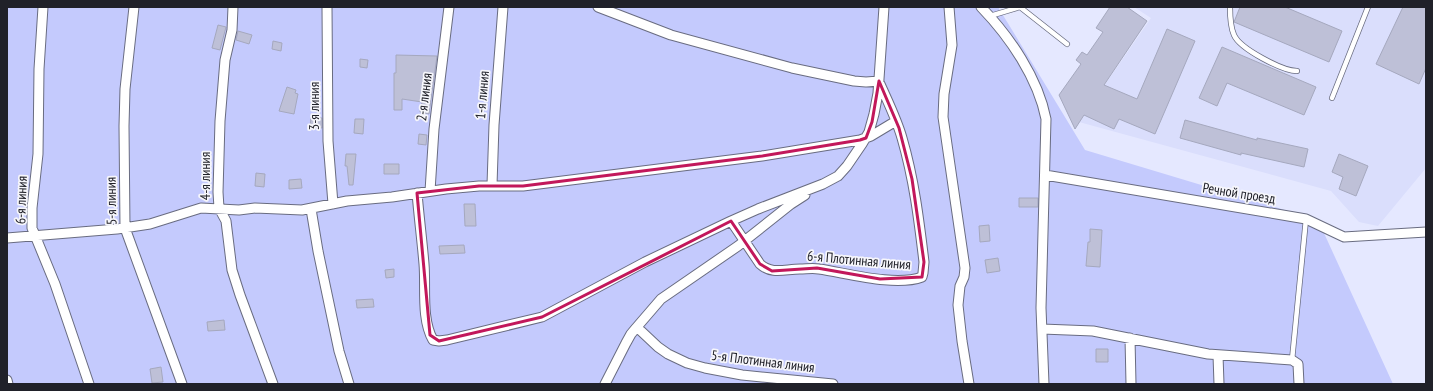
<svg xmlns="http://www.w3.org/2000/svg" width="1433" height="391" font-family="'PT Sans Narrow',sans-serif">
	<rect width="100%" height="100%" fill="#e5e8ff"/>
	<path fill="#dadefc" d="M1134,7h292v161l-48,58 -19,-4 -28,-31 -252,-69 72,-104z"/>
	<path fill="#c4cafd" d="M7,7h991l87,143 233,70 75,164h-1386z"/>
	<path fill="#bec0d7" stroke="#a5a8be" d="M1110,7h17l20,14 -43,64 33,14 30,-70 28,12 -40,93 -36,-15 -5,10 -30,-14 -9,14 -16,-34 22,-31 -5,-4 6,-8 5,3 16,-23 -7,-4z
		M1240,7h45l57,24 -13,31 -95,-40z
		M1403,7h23v61l-7,16 -43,-20z
		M218,25l8,2 -6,23 -8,-2z
		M238,31l14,4 -3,9 -13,-4z
		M273,41l9,2 -1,8 -9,-2z
		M1222,47l94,40 -12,28 -77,-32 -10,23 -18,-8z
		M396,55l41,1 -8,58 -9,-2 2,-10 -20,-3v11h-8v-37h2z
		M360,59l8,1 -1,8 -7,-1z
		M287,87l9,3 -1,3 3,1 -4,20 -15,-3z
		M311,117l11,1v10l-12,-1z
		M355,119h9l-1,15 -9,-1z
		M1185,120l72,20v-2l51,11 -4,18 -63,-14v2l-61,-17z
		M419,134l8,1 -1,10 -8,-1z
		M346,154h10l-3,31h-4l-2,-19h-2z
		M1339,154l29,12 -12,30 -17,-7 4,-12 -11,-5z
		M384,164h15v10h-15z
		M256,173l9,1 -1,13 -9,-1z
		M301,179l1,9 -13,1v-9z
		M1019,198h19v9h-19z
		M464,204h11l1,22h-11z
		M989,225l1,16 -10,1 -1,-16z
		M1090,229l12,1 -2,37 -14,-1 2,-24h2z
		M464,245l1,8 -25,1 -1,-8z
		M998,258l2,13 -13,2 -2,-13z
		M394,269v8l-8,1 -1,-8z
		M373,299l1,8 -17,1 -1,-8z
		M224,320l1,10 -17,1 -1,-9z
		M1096,349h12v13h-12z
		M161,367l2,15 -11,1 -2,-14z"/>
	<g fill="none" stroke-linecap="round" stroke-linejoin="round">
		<g stroke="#696c80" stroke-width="6">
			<path id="lane" d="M1230,7c0,9 0,19 4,28 6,14 49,36 63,36
				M990,16l30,-9 47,37
				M1332,98l36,-91
				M1292,360l14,-141"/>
		</g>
		<g stroke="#696c80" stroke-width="11">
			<path id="street" d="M43,7l-4,62 -1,85 -6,54v20l23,56 34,100
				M134,7l-9,82 -1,37 1,102 57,156
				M233,7l-1,23 -7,30 -5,61 -2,71 1,16 7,13 6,49 8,25 33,89
				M327,7l1,134 5,63
				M598,7l73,28 121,33 62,13 12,1 13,-1
				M949,7l3,38 -8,49 -1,23 22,151 -1,9 -4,9 -2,19 4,36 7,43
				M981,7c29,30 57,71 65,112l-5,189 3,76
				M1045,175l261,44 38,18 82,-5
				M492,185l2,-60 9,-118
				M430,191l4,-62 15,-122
				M417,193c2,24 5,47 7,71 2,23 -3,55 9,76l6,1 8,-1 95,-23 103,-55 86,-41 27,-12 65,-25 15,-8 9,-10 15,-22 7,-12 5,-18 4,-21 6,-86
				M311,209l7,42 21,100 10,33
				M731,221l29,43c12,11 25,5 40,5 6,0 13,-1 19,0 28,4 76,18 103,8l1,-4 1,-11c-5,-42 -10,-83 -22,-124 -5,-18 -14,-36 -22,-54
				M7,238l110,-9 33,-5 51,-16 38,2 16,-2 47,2 45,-9 45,-4 54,-8 33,-3h44l239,-30 98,-16 11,-4 25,-15
				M636,328l25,-29 77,-53 53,-42 14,-9
				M1042,329l51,2 115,23 84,6 6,4 1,20
				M1130,338l1,46
				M1218,355l1,29
				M7,380l1,4
				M605,384l21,-41 5,-9 5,-6 5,3 17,16 10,7 19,9 18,5 37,7 91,9"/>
		</g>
		<use href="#lane" stroke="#fff" stroke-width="4.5"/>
		<use href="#street" stroke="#fff" stroke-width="9"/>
	</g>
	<path fill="none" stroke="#c2185b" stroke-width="3" stroke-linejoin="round" d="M879,81l20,47 13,51 12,83 -2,15 -42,2 -63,-11 -45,3 -12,-7 -29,-43 -189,96 -103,24 -9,-6 -13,-142 62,-7h44l239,-30 98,-16 6,-2 6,-16z"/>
	<g text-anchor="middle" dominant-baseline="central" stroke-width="3.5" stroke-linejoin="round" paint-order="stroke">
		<g font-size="14" fill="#202129" stroke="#f6f6fb">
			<text transform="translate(482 95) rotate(-85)">1-я линия</text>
			<text transform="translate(424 97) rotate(-83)">2-я линия</text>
			<text transform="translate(314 106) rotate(-90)">3-я линия</text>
			<text transform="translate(205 176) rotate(-90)">4-я линия</text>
			<text transform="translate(1239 193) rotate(9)">Речной проезд</text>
			<text transform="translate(21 200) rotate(-88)">6-я линия</text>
			<text transform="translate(111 201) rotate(-91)">5-я линия</text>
			<text transform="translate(859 260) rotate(5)">6-я Плотинная линия</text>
			<text transform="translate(763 361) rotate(7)">5-я Плотинная линия</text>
		</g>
	</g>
	<rect width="1433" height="391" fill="none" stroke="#202129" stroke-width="16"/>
</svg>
